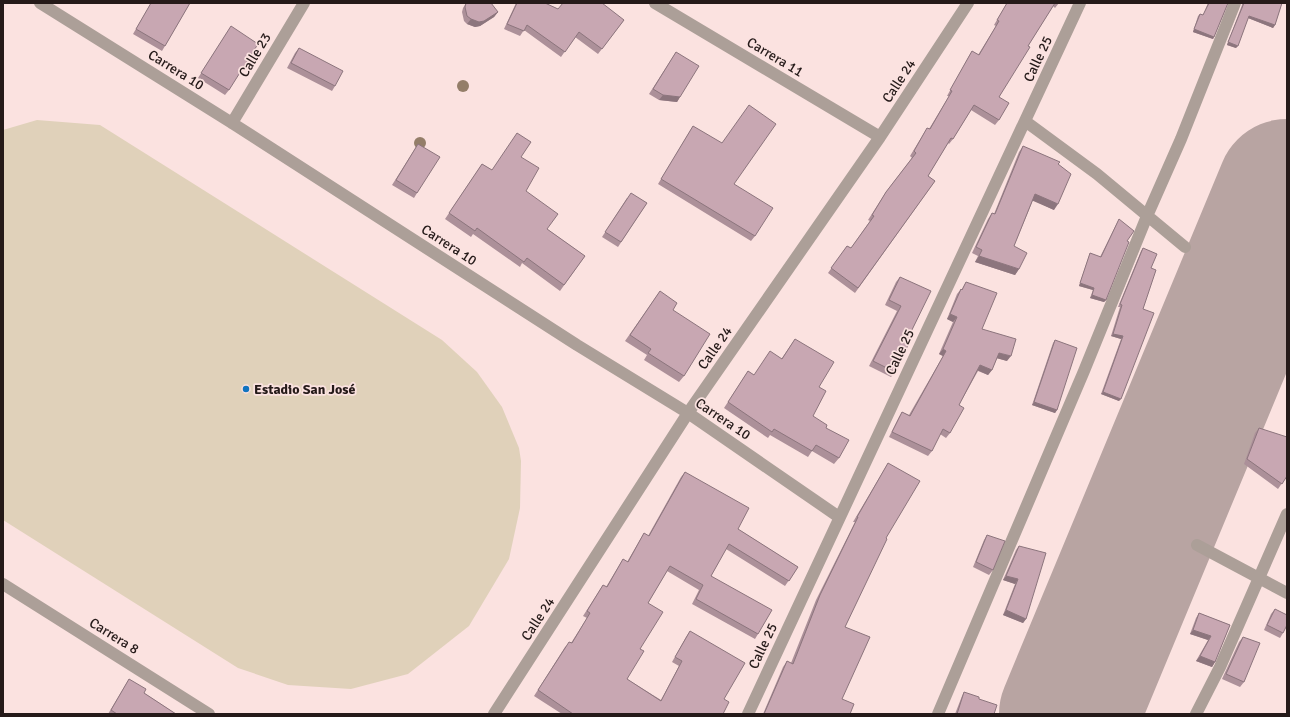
<svg xmlns="http://www.w3.org/2000/svg" width="1290" height="717" font-family="Signika,sans-serif">
	<rect width="100%" height="100%" fill="#fbe2e0"/>
	<path fill="#e0d1ba" d="M37,120l63,5 342,215 35,32 25,35 17,41 2,13 -1,47 -11,51 -40,67 -61,48 -57,15 -63,-4 -50,-17 -235,-148v-390z"/>
	<g fill="none" stroke-linecap="round" stroke-linejoin="round">
		<path stroke="#b8a4a2" stroke-width="140" d="M1069,714l218,-525"/>
		<path stroke="#ac9f98" stroke-width="12" d="M40,3l192,120 345,222 111,68 151,104
			M655,3l225,134
			M1025,121l72,53 88,73
			M232,123l72,-120
			M1197,545l90,48
			M3,584l206,130
			M494,714l194,-301 192,-276 88,-134
			M748,714l332,-711
			M938,714l146,-343 63,-155 34,-77 54,-136
			M1196,714l24,-47 67,-153"/>
	</g>
	<g fill="#947e69">
		<circle cx="463" cy="86" r="6"/>
		<circle cx="420" cy="143" r="6"/>
	</g>
	<path fill="#ac9099" d="M151,3h39l-28,48 -29,-17z
		M466,3l32,9 -4,5 -14,9 -5,1 -8,-3 -3,-3 -2,-9 1,-4z
		M516,3h29l13,6 66,11 -26,34 -23,-17 -14,20 -37,-27 -4,6 -16,-7z
		M1007,3h52l-4,5 -2,-2 -25,40 -29,51v23l-4,5 -24,-15 -18,29 -4,5 -1,-1 -20,33 7,5 -80,112 -27,-20 19,-27 4,2 19,-27 -2,-1 18,-28 26,-34 -2,-2 14,-23 3,-5 2,1 20,-33h-2l22,-40 3,-5 6,4 18,-29 -2,-1z
		M1208,3h20l-14,34 -1,2 -20,-7 5,-16 2,-2 3,1z
		M1242,3h40l-7,22 -2,3 -25,-10 -12,30 -9,-3 15,-40z
		M228,31l1,59 -4,5 -27,-17z
		M299,48l36,38 -3,5 -45,-23 8,-15z
		M676,52l4,45 -3,5 -18,-2 -10,-6z
		M693,126l62,110 -4,5 -93,-57z
		M418,144l-1,49 -3,5 -22,-13z
		M1023,146l35,18 -4,46 -21,-10 -19,46 5,23 -4,6 -40,-13 3,-6 -6,-3 16,-34 4,-6 2,1 25,-62z
		M521,157l5,34 21,38 38,27 -25,35 -38,-28 -2,4 -47,-33 -2,3 -26,-18 37,-55 10,6z
		M627,198l20,5 -29,44 -16,-10z
		M1119,219l8,22 -21,59 -2,2 -14,-4 3,-8 -14,-4 11,-33 10,4z
		M1143,248l8,20 -8,41 -24,92 -18,-7 20,-55 -10,-3 9,-29h-2l23,-56z
		M900,277l7,63 -12,32 -4,5 -22,-11 28,-55 -12,-6 11,-23z
		M966,282l16,47 25,32 -10,-3 -5,12 -4,5 -10,-4 -19,34 -9,28 -4,5 -6,-4 -8,17 -4,5 -39,-19 10,-20 3,-5 7,3 34,-59 -4,-2 14,-32 -6,-3 10,-25 4,-5h1z
		M660,291l13,19 11,66 -5,6 -35,-22 3,-5 -22,-14z
		M795,339l24,48 -6,29 13,12 13,30 -5,6 -22,-13 -4,6 -38,-22 -2,3 -44,-30 24,-37 6,4 28,-17z
		M1055,340l2,70 -2,3 -23,-8 21,-62z
		M1259,428l28,48 -9,13 -34,-25 11,-31z
		M888,463l-2,75 -41,89 -3,72 8,15h-87l20,-47 4,-6 4,2 25,-63 39,-78h-2z
		M685,472l53,57 60,38 -13,19 -59,-37 -15,27 47,58 -3,5 -63,-35 7,-14 -32,-19 -19,32 -8,46 -13,30 34,21 18,-34 -7,-4 14,-25 4,-6 34,68 -1,15h-161l-28,-18 31,-49 6,-4 16,-25 -4,-2 20,-31 3,2 17,-28 4,3 17,-29 4,3 33,-59z
		M987,535l6,35 -4,5 -16,-8 11,-27z
		M1019,546l7,73 -3,4 -20,-8 12,-31 -12,-4 13,-30z
		M1275,609l8,24 -3,5 -16,-8 7,-16z
		M1199,613l31,12 -15,37 -3,5 -16,-6 12,-21 -18,-6 6,-16z
		M1243,637l1,45 -4,5 -18,-8 17,-37z
		M129,679l15,14 32,21h-68z
		M964,692l15,7 15,15h-39l7,-18z"/>
	<path fill="#8c757d" d="M498,12l-4,5 -14,9 -5,1 -8,-3 4,-5z
		M1249,16l26,9 -2,3 -25,-10z
		M1194,29l20,8 -1,2 -20,-7z
		M1228,42l10,4 -2,2 -9,-3z
		M663,95l17,2 -3,5 -18,-2z
		M1035,194l23,10 -4,6 -23,-10z
		M979,256l40,13 -4,6 -40,-13z
		M1080,283l14,5 -1,2 -14,-4z
		M1092,295l14,5 -2,2 -14,-4z
		M950,314l7,3 -4,5 -6,-3z
		M1113,334l10,2 -2,3 -10,-3z
		M943,349l3,2 -3,5 -4,-2z
		M999,353l12,3 -4,5 -11,-3z
		M980,365l12,5 -4,5 -11,-5z
		M1103,392l18,7 -2,2 -18,-7z
		M1034,402l23,8 -2,3 -23,-8z
		M1006,576l12,3 -3,5 -12,-4z
		M1006,610l20,9 -3,4 -20,-8z
		M1193,630l18,6 -3,4 -18,-6z
		M1200,656l15,6 -3,5 -16,-6z"/>
	<path fill="#c8a7b2" stroke="#8c757d" d="M151,3h39l-25,43 -29,-17z
		M466,3h25l7,9 -14,9 -5,1 -8,-3 -4,-3 -2,-9z
		M517,3h28l13,6 5,-6h39l22,17 -22,29 -23,-17 -14,20 -38,-27 -3,6 -17,-7z
		M1007,3h48l-27,43 2,1 -31,50 10,6 -10,17 -25,-15 -21,34 -2,-1 -23,38 7,5 -77,107 -27,-20 16,-22 4,2 23,-32 -2,-1 14,-23 30,-39 -2,-2 13,-23 3,1 22,-38 -2,-1 22,-39 7,4 20,-34 -2,-1z
		M1209,3h19l-14,34 -20,-8 6,-15 3,1z
		M1244,3h38l-7,22 -26,-9 -11,30 -10,-4z
		M231,26l27,18 -29,46 -28,-17z
		M299,48l44,23 -8,15 -44,-23z
		M676,52l23,14 -19,31 -17,-2 -10,-6z
		M749,105l27,19 -42,60 39,24 -18,28 -94,-57 32,-53 29,17z
		M517,133l14,9 -10,15 18,11 -13,23 32,23 -11,15 38,27 -21,29 -37,-27 -3,4 -47,-34 -2,3 -26,-18 33,-49 10,6z
		M418,144l22,13 -23,36 -21,-13z
		M1023,146l37,16 -2,2 13,10 -13,30 -23,-10 -21,52 13,7 -8,16 -40,-13 3,-6 -6,-3 16,-34 3,1z
		M631,193l16,10 -26,39 -16,-10z
		M1119,219l15,12 -7,10 2,1 -23,58 -14,-5 2,-7 -14,-5 10,-30 11,4z
		M1143,248l14,6 -6,14 5,2 -13,39 11,4 -33,86 -18,-7 20,-56 -10,-2 9,-29 -2,-1z
		M900,277l31,14 -24,49 3,1 -15,31 -22,-11 28,-55 -12,-6z
		M966,282l31,11 -15,36 34,10 -5,17 -12,-3 -7,17 -12,-5 -21,40 5,3 -14,25 -7,-4 -11,22 -40,-19 10,-20 8,4 36,-65 -3,-2 14,-32 -7,-3 11,-25 1,1z
		M660,291l17,12 -4,7 37,24 -26,42 -36,-23 3,-4 -21,-14z
		M795,339l39,23 -15,25 7,4 -13,25 14,9 -1,3 23,12 -10,18 -23,-13 -4,6 -38,-22 -2,3 -44,-30 20,-31 6,4 16,-24 12,8z
		M1055,340l22,8 -20,62 -23,-8z
		M1259,428l28,9v39l-5,8 -35,-25z
		M888,463l32,18 -34,57 1,1 -42,88 25,10 -28,62 12,5 -4,10h-86l23,-53 6,3 27,-69 38,-78h-1z
		M685,472l64,36 -11,21 60,38 -9,14 -60,-37 -18,32 61,34 -14,24 -62,-35 7,-14 -33,-19 -22,37 15,9 -23,37 4,2 -17,28 34,22 21,-40 -7,-4 15,-26 55,32 -21,36 5,3 -6,12h-150l-35,-24 31,-48 3,1 18,-30 -3,-2 16,-26 4,2 16,-28 5,3 16,-29 5,3z
		M987,535l18,6 -12,29 -17,-8z
		M1019,546l27,7 -20,66 -20,-9 12,-31 -12,-3z
		M1275,609l12,6v10l-4,8 -16,-8z
		M1199,613l31,12 -15,37 -15,-6 11,-20 -18,-6z
		M1243,637l17,6 -16,39 -18,-8z
		M129,679l17,10 -2,4 32,21h-59l-6,-4z
		M964,692l15,5v2l18,6 -3,9h-37z"/>
	<circle fill="#1174c0" stroke="#fbe2e0" stroke-width="1.5" cx="246" cy="389" r="4"/>
	<g text-anchor="middle" dominant-baseline="central" stroke-width="3.5" stroke-linejoin="round" paint-order="stroke">
		<g font-size="14" fill="#251a19" stroke="#fbe2e0">
			<text transform="translate(255 55) rotate(-59)">Calle 23</text>
			<text transform="translate(775 57) rotate(31)">Carrera 11</text>
			<text transform="translate(1038 59) rotate(-65)">Calle 25</text>
			<text transform="translate(176 70) rotate(32)">Carrera 10</text>
			<text transform="translate(899 81) rotate(-57)">Calle 24</text>
			<text transform="translate(449 245) rotate(33)">Carrera 10</text>
			<text transform="translate(715 348) rotate(-55)">Calle 24</text>
			<text transform="translate(900 352) rotate(-65)">Calle 25</text>
			<text transform="translate(723 419) rotate(34)">Carrera 10</text>
			<text transform="translate(538 619) rotate(-57)">Calle 24</text>
			<text transform="translate(114 636) rotate(32)">Carrera 8</text>
			<text transform="translate(763 646) rotate(-65)">Calle 25</text>
		</g>
		<g font-size="14" font-weight="bold" fill="#251a19" stroke="#fbe2e0" text-anchor="start">
			<text x="254" y="389">Estadio San José</text>
		</g>
	</g>
	<rect width="1290" height="717" fill="none" stroke="#251a19" stroke-width="8"/>
</svg>
